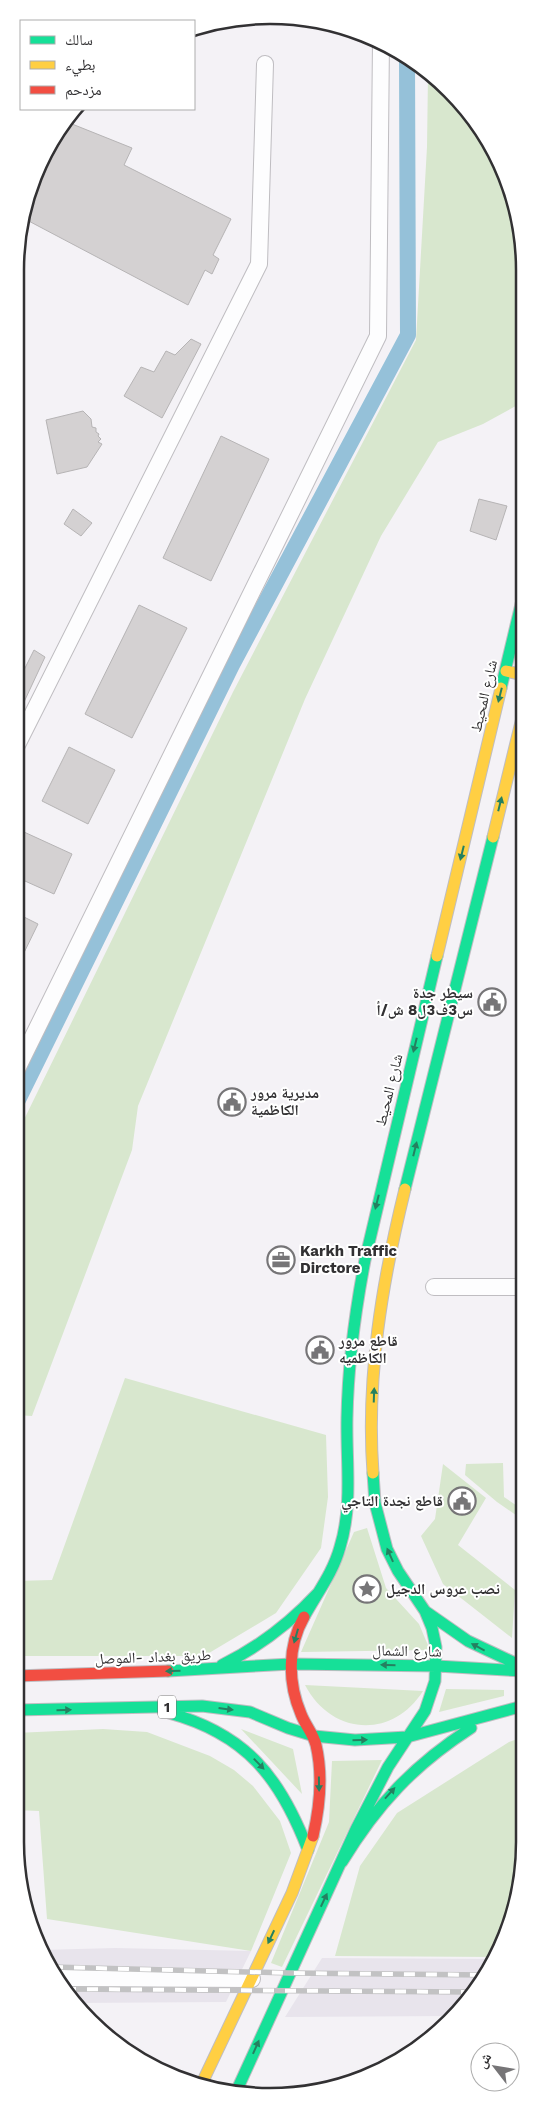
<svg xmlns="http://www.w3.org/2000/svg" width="540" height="2112" font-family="'Work Sans','Noto Naskh Arabic',sans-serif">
	<rect width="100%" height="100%" fill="#f4f2f6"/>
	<path fill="#e8e4ec" d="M115,1948l136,3 -25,51 -152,1 -33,-53z
		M322,1958l172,1 -3,10 -41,47 -165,1z"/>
	<path fill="#d8e7ce" d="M428,74l23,16 48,67 24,80v165l-40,22 -45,18 -57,94 -76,163 -167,407 -6,44 -100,266 -16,-1v-279l217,-444 183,-352 11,-193z
		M125,1378l201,57 2,62 -7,51 -45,65 -72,43h-189v-75l37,-1z
		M503,1463l1,34 19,13v10l-26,-18 -32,-27 1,-11z
		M443,1464l43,34 -28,47 57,45 -3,48 -69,-54 -22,-48 14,-17z
		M367,1528l19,60 33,36 11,26 -129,2 53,-120z
		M305,1685l118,6c-31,49 -92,44 -118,-6z
		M446,1689l58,1v6l-65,16z
		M103,1729l44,3 63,24 24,14 19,16 27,35 11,32 -40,98 -204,-32 -8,-108 -24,-1v-77z
		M241,1729l52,20 9,45z
		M523,1737v139l-28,81 -160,-1 25,-90 37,-53 112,-71z
		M382,1760l-100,207 -11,-4 58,-141 3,-61z"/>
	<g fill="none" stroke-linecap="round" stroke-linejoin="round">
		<path stroke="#95c1d9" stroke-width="16" d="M16,1104l216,-439 176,-330 -1,-277"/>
	</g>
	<path fill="#d4d1d2" stroke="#b6b4b5" d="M67,122l65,26 -8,17 107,54 -18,36 6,4 -7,15 -7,-4 -17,35 -165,-87 15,-38z
		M191,339l10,5 -39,74 -38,-22 17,-29 13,5 12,-21 9,4z
		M83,411l8,8 1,8 4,1v4l3,2 -1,2 3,3 -3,3 4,2 -15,23 -30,7 -11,-54z
		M221,436l48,23 -58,122 -48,-23z
		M479,499l28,7 -11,34 -26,-9z
		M73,509l19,14 -11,13 -17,-12z
		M139,605l48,23 -55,110 -47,-24z
		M34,650l11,7 -28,60v-33z
		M69,747l46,23 -27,54 -46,-23z
		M24,832l48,22 -18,40 -38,-17v-27z
		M16,913l22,11 -22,45z"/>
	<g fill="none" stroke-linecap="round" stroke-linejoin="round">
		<g stroke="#bfbdc1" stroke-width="18">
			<path id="street" d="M17,745l242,-481 6,-200
				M16,1071l362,-735 3,-295
				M434,1287h89
				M58,1978l194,1"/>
		</g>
		<g stroke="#bfbdc1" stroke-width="13">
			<path id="fast" d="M501,688l22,-92
				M405,1189l88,-352
				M425,1611l43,30 49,23
				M304,1617c13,-24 29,-44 36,-70 13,-42 6,-86 7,-129 1,-53 8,-106 18,-158l72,-304
				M222,1665c37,-18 68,-42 96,-72
				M168,1671l123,-7 146,2 86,5
				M15,1710l187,-4 48,6 38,16 26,8 41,4 52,-3 116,-31
				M169,1713c77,21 111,64 139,137
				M342,1862c35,-58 72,-97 129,-134
				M236,2092l120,-263 32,-62 37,-56 10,-30 1,-34 -4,-19 -7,-17 -27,-40 -11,-22 -12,-46 -2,-30"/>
		</g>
		<g stroke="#bfbdc1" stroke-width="13">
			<path id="slow" d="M506,671l17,4
				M493,837l30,-123
				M437,956l64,-268
				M373,1473c-7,-95 9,-191 32,-284
				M202,2083l90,-190 21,-57"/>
		</g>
		<g stroke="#bfbdc1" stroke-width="13">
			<path id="jam" d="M304,1617c-17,30 -16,66 -3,97 4,11 12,19 15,31 7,30 4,61 -3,91
				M15,1676l153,-5"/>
		</g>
		<use href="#street" stroke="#fdfdfe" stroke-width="16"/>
		<use href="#fast" stroke="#16e098" stroke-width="11"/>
		<use href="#slow" stroke="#ffcf43" stroke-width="11"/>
		<use href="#jam" stroke="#f24e42" stroke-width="11"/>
		<g stroke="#c2c2c3" stroke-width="5.5">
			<path id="rail" d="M52,1967l238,6 196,2
				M65,1989l406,3"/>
		</g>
		<use href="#rail" stroke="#fff" stroke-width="4" stroke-dasharray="11" stroke-linecap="butt"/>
	</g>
	<defs><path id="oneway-solid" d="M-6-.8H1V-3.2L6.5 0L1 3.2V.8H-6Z" transform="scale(1.25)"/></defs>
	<g fill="#258060">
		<use href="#oneway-solid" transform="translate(500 695) rotate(104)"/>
		<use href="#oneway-solid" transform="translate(500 804) rotate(-76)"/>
		<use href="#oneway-solid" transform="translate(462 853) rotate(104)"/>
		<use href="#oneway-solid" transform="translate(415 1045) rotate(104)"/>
		<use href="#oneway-solid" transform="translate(415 1149) rotate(-76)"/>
		<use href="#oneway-solid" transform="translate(377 1202) rotate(104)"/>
		<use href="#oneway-solid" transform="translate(374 1395) rotate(-88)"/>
		<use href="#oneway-solid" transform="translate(390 1555) rotate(-114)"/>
		<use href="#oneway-solid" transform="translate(296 1636) rotate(106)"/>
		<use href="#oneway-solid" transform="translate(478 1647) rotate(-152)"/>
		<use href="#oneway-solid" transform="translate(388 1665) rotate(-179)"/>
		<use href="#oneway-solid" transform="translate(173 1671) rotate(178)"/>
		<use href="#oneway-solid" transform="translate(226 1709) rotate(7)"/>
		<use href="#oneway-solid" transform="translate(64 1710) rotate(-1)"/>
		<use href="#oneway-solid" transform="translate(360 1740) rotate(-1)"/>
		<use href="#oneway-solid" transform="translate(259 1764) rotate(46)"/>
		<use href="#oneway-solid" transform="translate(319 1784) rotate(89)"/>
		<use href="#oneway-solid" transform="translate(390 1793) rotate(-48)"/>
		<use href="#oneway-solid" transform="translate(324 1900) rotate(-65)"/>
		<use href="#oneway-solid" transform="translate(271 1937) rotate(115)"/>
		<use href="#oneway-solid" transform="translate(256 2047) rotate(-66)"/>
	</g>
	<defs>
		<g id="civic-ring" transform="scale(1.4375)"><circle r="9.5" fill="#fff" stroke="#767577" stroke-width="1.5"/><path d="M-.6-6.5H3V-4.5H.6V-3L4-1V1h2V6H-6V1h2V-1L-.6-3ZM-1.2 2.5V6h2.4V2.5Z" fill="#767577"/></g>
		<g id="office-ring" transform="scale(1.4375)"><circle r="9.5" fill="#fff" stroke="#767577" stroke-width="1.5"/><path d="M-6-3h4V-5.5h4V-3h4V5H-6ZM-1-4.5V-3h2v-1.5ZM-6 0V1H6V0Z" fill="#767577"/></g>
		<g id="sight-ring" transform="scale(1.4375)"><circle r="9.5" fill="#fff" stroke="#767577" stroke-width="1.5"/><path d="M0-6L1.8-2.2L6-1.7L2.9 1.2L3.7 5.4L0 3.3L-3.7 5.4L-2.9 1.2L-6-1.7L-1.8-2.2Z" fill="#767577"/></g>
	</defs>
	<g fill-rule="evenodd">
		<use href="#civic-ring" x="492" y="1002"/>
		<use href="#civic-ring" x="232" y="1102"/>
		<use href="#office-ring" x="281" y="1260"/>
		<use href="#civic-ring" x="320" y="1350"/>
		<use href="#civic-ring" x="462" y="1501"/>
		<use href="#sight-ring" x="367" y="1589"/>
	</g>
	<g text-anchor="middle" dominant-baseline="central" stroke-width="4" stroke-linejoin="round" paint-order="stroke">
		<rect fill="#fff" stroke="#706f70" stroke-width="1" x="158" y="1695.5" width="18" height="23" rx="4"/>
		<g font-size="14" font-weight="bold" fill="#323133">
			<text x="167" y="1707">1</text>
		</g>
		<g font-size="15" fill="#323133" stroke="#fff">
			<text transform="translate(484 696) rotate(-77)">شارع المحيط</text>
			<text transform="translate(389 1090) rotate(-76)">شارع المحيط</text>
			<text transform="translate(407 1651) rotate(1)">شارع الشمال</text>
			<text transform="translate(153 1657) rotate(-2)">طريق بغداد -الموصل</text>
		</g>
		<g font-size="15" font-weight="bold" fill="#323133" stroke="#fff" text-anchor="start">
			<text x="473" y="993" text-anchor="end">سيطر جدة<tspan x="473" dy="17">س3ف3ل8 ش/أ</tspan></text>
			<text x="251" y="1093">مديرية مرور<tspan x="251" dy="17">الكاظمية</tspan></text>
			<text x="300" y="1251">Karkh Traffic<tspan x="300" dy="17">Dirctore</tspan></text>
			<text x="339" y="1341">قاطع مرور<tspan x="339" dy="17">الكاظميه</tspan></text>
			<text x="443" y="1501" text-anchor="end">قاطع نجدة التاجي</text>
			<text x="386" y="1589">نصب عروس الدجيل</text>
		</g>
	</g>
	<path d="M0 0H540V2112H0ZM270 24H270A246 246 0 0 1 516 270V1842A246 246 0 0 1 270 2088H270A246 246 0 0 1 24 1842V270A246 246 0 0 1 270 24Z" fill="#fff" fill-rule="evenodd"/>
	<path fill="none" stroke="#323133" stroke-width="2.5" d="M270 24H270A246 246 0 0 1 516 270V1842A246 246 0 0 1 270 2088H270A246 246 0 0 1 24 1842V270A246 246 0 0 1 270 24Z"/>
	<rect x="20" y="20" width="175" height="90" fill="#ffffff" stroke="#adadad"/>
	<rect x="30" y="36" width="25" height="8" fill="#16e098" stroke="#adadad"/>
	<text x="65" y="45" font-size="15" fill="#323133">سالك</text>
	<rect x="30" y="61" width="25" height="8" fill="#ffcf43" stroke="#adadad"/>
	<text x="65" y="70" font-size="15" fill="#323133">بطيء</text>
	<rect x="30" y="86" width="25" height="8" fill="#f24e42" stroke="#adadad"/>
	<text x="65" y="95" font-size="15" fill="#323133">مزدحم</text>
	<g transform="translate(495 2067) rotate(301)"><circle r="24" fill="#ffffff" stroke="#adadad"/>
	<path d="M0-4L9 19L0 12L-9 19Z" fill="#767577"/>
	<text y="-8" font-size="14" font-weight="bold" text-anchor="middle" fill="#323133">ش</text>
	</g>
</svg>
